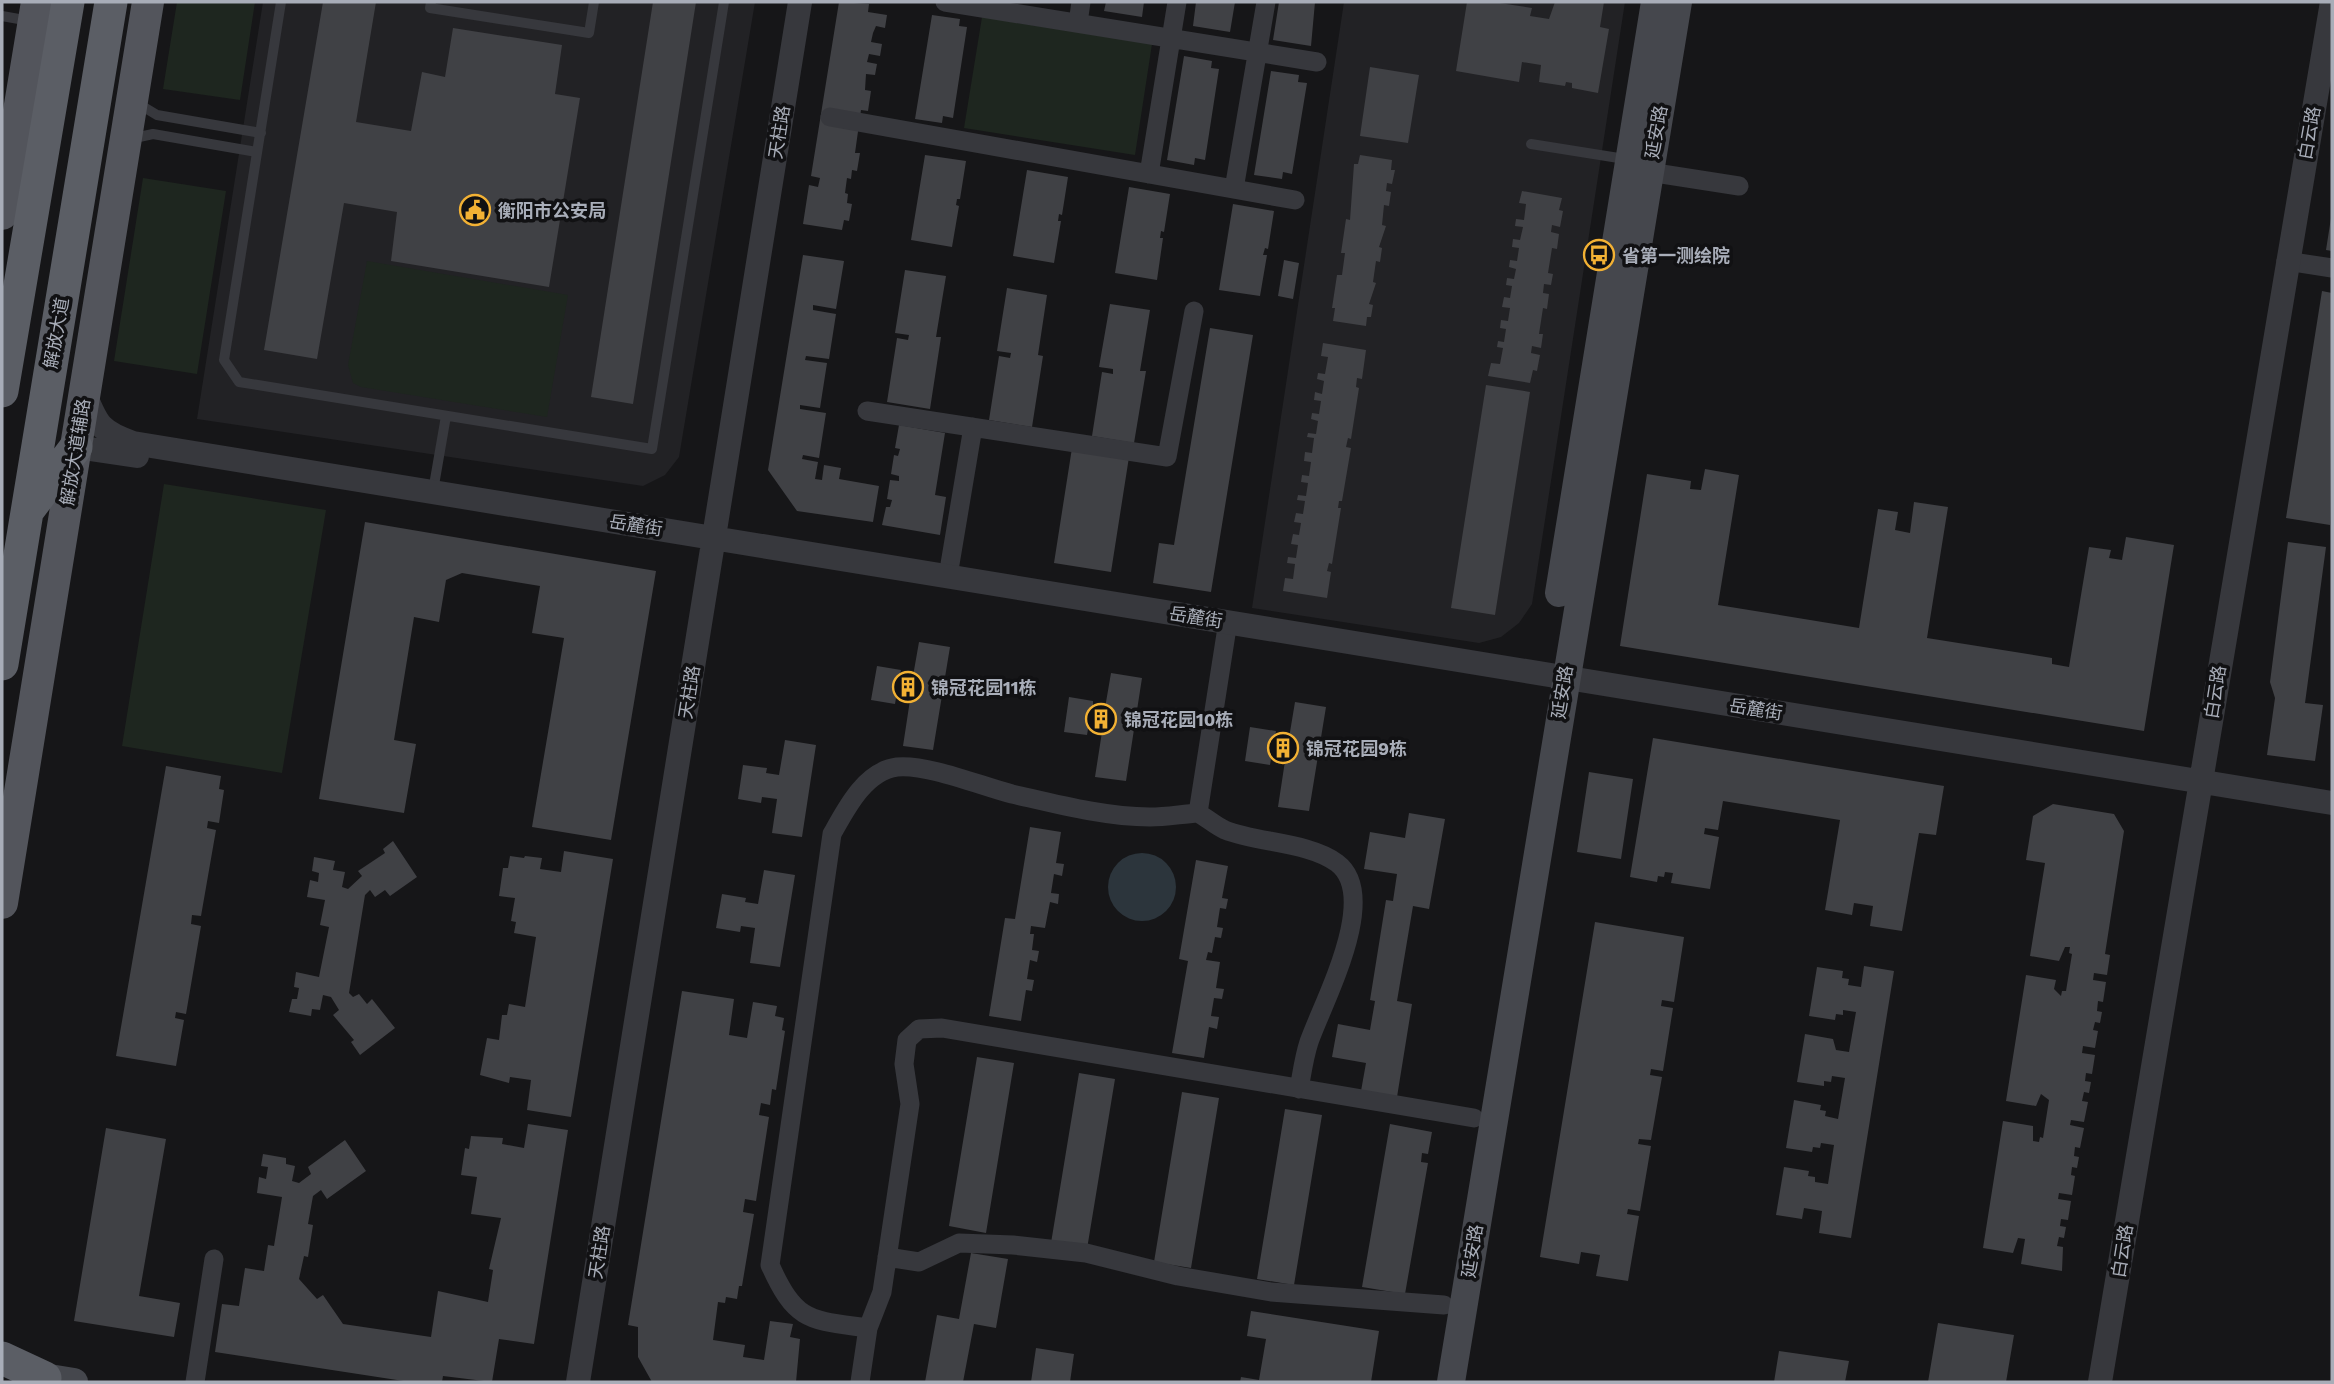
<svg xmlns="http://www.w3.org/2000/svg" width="2334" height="1384" font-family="'Work Sans','Noto Sans SC',sans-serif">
	<rect width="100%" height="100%" fill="#161618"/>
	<path fill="#222225" d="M263,2h492l-76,455 -14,18 -22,11 -446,-67z
		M1344,2h281l-93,602 -13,19 -18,14 -22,6 -227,-35z"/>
	<path fill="#1e261f" d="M177,2h78l-15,98 -77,-11z
		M982,17l170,27 -17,111 -171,-27z
		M143,178l83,13 -29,183 -83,-13z
		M367,261l201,34 -21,122 -186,-30 -8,-4 -5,-18z
		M164,484l162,26 -44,263 -160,-27z"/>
	<path fill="#2c353c" d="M1108 887a34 34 0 1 1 68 0a34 34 0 1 1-68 0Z"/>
	<path fill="#404145" d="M323,2h53l-20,120 55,9 11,-59 23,5 8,-49 109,17 -7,49 25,4 -31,189 -158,-26 6,-49 -53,-9 -27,156 -53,-9z
		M653,2h43l-63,402 -42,-7z
		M839,2l30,2 -1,8 19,3 -2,13 -9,-2 -3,7 -2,9 11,2 -2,12 -11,-2 -2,8 10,2 -2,11 -9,-1 -1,16 6,1 -3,20 -7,-1 -6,43h5l-3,18 -5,-1 -1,9 -4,-1 -2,15 3,1 -1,9 5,1 -3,17 -5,-1 -2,10 -39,-6 6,-39 9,2 2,-9 -9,-2z
		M1106,2h38l-2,15 -38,-6z
		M1196,2h39l-5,30 -37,-6z
		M1279,2h36l-4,44 -38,-6z
		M1467,2h26l39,6 -2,8 19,3 6,-17h49l-4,25 9,2 -11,64 -26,-5v-5l-6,-1 -1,4 -26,-4 2,-17 -19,-3 -3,20 -63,-11z
		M932,15l28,4 -1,7 8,1 -14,91 -10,-2 -1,7 -27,-4z
		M1184,56l28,5 -1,7 8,1 -14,91 -10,-2 -1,7 -27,-5z
		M1370,67l49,8 -11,68 -48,-7z
		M1271,71l28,4 -1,7 9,1 -15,91 -9,-2 -1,7 -28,-4z
		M925,155l41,6 -6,38h-3l-1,6 3,1 -7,41 -41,-7z
		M1360,155l32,5 -1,10h4l-3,14 -5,-1 -1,8 5,1 -2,14 -5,-1 -2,20 4,1 -7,21 3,1 -2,14 -4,-1 -3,21 3,1 -7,21 4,1 -2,12h-4l-1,9 -33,-5 2,-13h-3l5,-33h5l3,-22h-4l5,-34 4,1 4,-56h4z
		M1027,170l41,7 -6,38 -3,-1 -1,7h3l-7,42 -41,-7z
		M1129,187l41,7 -6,38 -3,-1 -1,7h3l-6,42 -42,-7z
		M1522,191l40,7 -3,12 4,1 -3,16 -8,-2 -1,7 8,2 -2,15 -5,-1 -4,25 5,1 -2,11 -7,-1 -1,9 6,1 -2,15 -4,-1 -4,26h4l-2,14 -9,-2 -1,7 9,2 -3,16 -4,-1 -3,13 -42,-7 3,-13 9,1 3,-16 -6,-1 1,-6 6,1 2,-13 -6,-1 1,-8 7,1 2,-13 -8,-1 2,-10 6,1 2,-12 -6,-1 1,-7 7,1 2,-10 -7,-2 1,-7 7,1 2,-13 -7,-1 1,-8 7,1 3,-13 -8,-1 1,-7 8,1 2,-16 -7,-1z
		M1233,204l41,7 -6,38 -3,-1 -2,7h4l-7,41 -41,-6z
		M2331,218h1v33l-6,-1z
		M803,255l41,6 -8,48 -23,-4v5l23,4 -7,45 -23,-3 -1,4 22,3 -7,45 -20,-3v4l26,4 -7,45 -16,-3 -1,4 16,3 -3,17 7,1 2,-15 17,3 -2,11 40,7 -6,36 -76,-11 -29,-41z
		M1284,260l15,3 -6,36 -15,-3z
		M905,270l41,6 -10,61h5l-11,72 -43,-7 10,-64 11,2 1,-5 -14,-2z
		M1007,288l40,7 -9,60 5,1 -11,71 -43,-7 10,-64 11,2 1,-5 -14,-2z
		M2322,291l10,2 -2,232 -44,-7z
		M1110,304l40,6 -10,61h6l-12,72 -42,-7 10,-64 11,2v-5l-14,-2z
		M1210,328l43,7 -42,257 -58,-9 6,-40 15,2z
		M1323,343l43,7 -4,29 -5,-1 -1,9 3,1 -8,51 -3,-1 -2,9 5,1 -9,53h-3l-1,7h3l-9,56 -3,-1 -2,8 4,1 -4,26 -44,-7 2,-13 8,1 2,-15 -8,-1 1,-6 8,1 2,-13 -7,-1 2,-10 6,1 2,-12 -7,-1 2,-9 7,1 2,-13 -8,-1 1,-5 8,1 2,-13 -7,-1 1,-7 7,1 2,-14 -7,-1 1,-9 7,1 2,-15 -7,-1 1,-4 8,1 2,-13 -7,-2 1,-6 7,1 2,-13 -7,-1 1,-8 7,2 2,-13 -7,-2 1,-6 7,1 3,-17 -7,-1z
		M1486,385l44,7 -35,223 -44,-7z
		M899,425l46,8 -10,62 11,2 -6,38 -58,-10 4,-18h4l2,-7 -5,-1 3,-19 9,1v-5l-8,-2 3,-19 4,1 2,-7 -5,-1z
		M1072,448l57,9 -18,115 -57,-9z
		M1705,469l34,6 -21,130 141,23 19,-119 20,3 -3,18 15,3 4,-31 34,5 -21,131 125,20v6l17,3 20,-120 22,3 -2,8 13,2 4,-23 48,8 -30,186 -524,-85 27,-172 44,7 -1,8 11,1z
		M365,522l291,49 -45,269 -79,-13 32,-189 -32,-5 8,-47 -78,-13 -16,7 -7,42 -25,-5 -20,123 22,4 -12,69 -85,-14z
		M2288,542l38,5 -21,156 18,2 -8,56 -48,-6 8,-57 -5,-16z
		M919,642l31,5 -17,103 -30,-4 7,-46 -14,-2 -1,6 -24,-4 6,-34 24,4 -1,4 13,2z
		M1111,673l31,5 -16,103 -31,-4 7,-45 -14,-3 -1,6 -23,-3 5,-35 24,4v5l12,2z
		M1295,702l31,5 -17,104 -31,-4 7,-46 -14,-2 -1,6 -25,-4 5,-34 26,4 -1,5 14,2z
		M1653,738l291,48 -8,49 -17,-2 -17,98 -32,-5 3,-20 -19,-3 -2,12 -27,-5 15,-90 -117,-19 -5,29 -13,-2 -1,6 15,3 -9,52 -39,-6 2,-10 -8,-1 -1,5 -6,-1 -1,6 -27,-5z
		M785,740l31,5 -14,92 -30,-4 5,-34 -15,-2 -1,6 -23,-4 5,-34 24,3 -1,5 13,2z
		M166,766l55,10 -2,13 5,1 -5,33 -11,-2 -1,7 9,2 -15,86 -9,-1 -1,9 10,2 -15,88 -10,-2 -1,6 9,2 -8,46 -60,-10z
		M1589,772l44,7 -12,80 -44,-7z
		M2053,804l61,10 10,17 -19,123 5,1 -3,20 -13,-2 -1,7 13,2 -3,20 -5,-1 -1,10 5,1 -2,11 -5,-1 -2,8 5,1 -3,17 -12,-2 -1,7 13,2 -3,19 -6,-1 -1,8 6,1 -2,11 -5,-1 -2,9 6,1 -4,20 -13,-2 -1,5 14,3 -4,20 -5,-1 -1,9 5,1 -2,11 -5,-1 -1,8 4,1 -3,19 -13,-2 -1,6 13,2 -3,19 -7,-1 -1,7 6,1 -2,11 -5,-1 -2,9 6,1 -1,24 -41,-7 4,-25 -7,-1 -5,15 -30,-5 20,-127 30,5v15l6,1 1,-5 3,1 6,-38 -8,-6 -5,12 -30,-5 20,-126 30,5 -2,9 7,7 1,-5h4l6,-37 -3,-1 1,-6h-5l-6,14 -29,-5 15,-93 -19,-3 7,-44z
		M1409,813l36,6 -16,90 -16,-3 -16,95 15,3 -15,93 -36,-6 5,-28 -34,-6 6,-33 32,6 5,-29 -5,-1 16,-100 7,1 4,-27 -33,-5 6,-37 35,6z
		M1030,827l31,5 -5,31 8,1 -2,12 -8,-2 -3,19 8,1 -1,10 -8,-2 -5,26 -14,-2 -1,8h4l-2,16 7,1 -2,11 -7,-2 -3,19 7,1 -2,11 -6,-1 -5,31 -32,-5 16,-98 10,1z
		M393,841l24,36 -27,19 -5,-6 -10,7 -5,-7 -5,5 -16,98 4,4 6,-3 8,10 5,-5 23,29 -35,27 -9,-13 3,-2 -21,-25 6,-5 -8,-13 -8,-2 -3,15 -8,-1 -1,7 -22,-4 3,-13h5l2,-11 -5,-1 2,-15 23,5 10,-50 -9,-2 5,-25 -18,-3 3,-17 8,2 1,-9 -7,-2 2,-14 21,4 -2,9 12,2 -3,15 6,2 14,-13 -4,-5 27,-18 -2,-4z
		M564,851l49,8 -42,258 -44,-7 4,-30 -21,-3 -1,6 -29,-8 7,-37 12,2 3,-25h5l2,-11 16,3 11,-70 -22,-4 2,-11 -5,-1 4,-23 -16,-2 4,-28h5l2,-12 14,2 1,-2 17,2 -2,11 21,3z
		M1196,860l32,6 -6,32 6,1 -2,10 -6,-1 -3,19 6,1 -2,10 -6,-1 -3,16 -4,-1 -2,8 14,2 -4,26 8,1 -2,10 -8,-1 -3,18 8,1 -2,12 -8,-2 -5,31 -32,-5 16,-92 -9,-2z
		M764,870l31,5 -15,92 -30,-4 5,-35 -14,-2 -1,6 -24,-4 6,-34 24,4 -1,4 13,2z
		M1595,922l89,15 -10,65 -12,-2 -1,6 12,2 -10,63 -12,-2 -1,6 12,2 -11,63 -12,-1 -1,5 13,2 -11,65 -12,-2 -1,5 12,2 -11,65 -32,-5 4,-21 -19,-3 -2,12 -39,-7z
		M1864,966l30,5 -43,267 -32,-5 3,-22 -18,-3 -2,11 -26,-4 8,-48 25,4 -1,5 7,1v5l13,2 6,-39 -13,-2 -1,5 -7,-1 -1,5 -26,-4 8,-48 27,5 -1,5 6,1 -1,5 13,3 7,-41 -13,-2 -1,6 -7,-1v5l-27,-4 8,-48 28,5 3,11 13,2 7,-40 -13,-2v5l-7,-1 -1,6 -26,-4 8,-49 26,4 -1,7 7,1 -1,6 13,2z
		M682,991l52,8 -5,36 18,3 6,-36 24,4 -2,10 9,2 -2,12 3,1 -9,59 -4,-1 -2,16 -9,-2 -2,12 10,2 -13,84 -11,-2 -2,13 11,2 -12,72h-3l-2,13 -11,-2 -1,6 -7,-1 -5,38 32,5 -2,12 21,3 6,-39 23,3 -3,13 10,2 -4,43h-144l-14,-25v-30l-10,-2z
		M977,1057l37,6 -28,170 -37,-7z
		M1079,1073l36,6 -28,170 -36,-6z
		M1182,1092l37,6 -28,170 -37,-6z
		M1285,1109l37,6 -28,170 -37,-6z
		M528,1124l40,6 -34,214 -35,-5 -7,43 -49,-6 -1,6h-32l-195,-30 7,-48 17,2 6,-38 19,3 4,-26 6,1 8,-49 -25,-4 2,-16 7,2 2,-12 -7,-1 2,-12 23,4v6l9,2 -3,15 7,2 12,-9 -3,-7 37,-27 21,31 -39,28 -6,-9 -8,6 -5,28 5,1 -5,32 -4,-1 -5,23 18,20 6,-4 20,29 88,13 7,-46 50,11 5,-32 -4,-1 12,-51 -30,-4 6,-37 -16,-2 4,-27 4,1 2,-13 32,2 -1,6 22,4z
		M1390,1124l42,8 -4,22 -6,-1 -1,9 7,1 -23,131 -43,-7z
		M106,1128l60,11 -27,157 41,7 -6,34 -100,-16z
		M971,1253l37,6 -12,69 -22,-4 -11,58h-38l12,-67 22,4z
		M1251,1311l128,20 -8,51h-131l1,-5 18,3 7,-41 -19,-3z
		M1938,1323l76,12 -8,47h-78z
		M1036,1348l38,6 -4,28h-39z
		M1779,1351l70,10 -4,21h-71z"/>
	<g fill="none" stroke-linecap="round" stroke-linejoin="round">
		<path stroke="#37383d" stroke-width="10" d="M281,2l-57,358 15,22 413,67 72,-447
			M431,2l-1,6 159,25 5,-31
			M2,16l28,5
			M137,103l20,12 104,18
			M130,139l23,-5 104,18
			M1531,144l94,15
			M433,491l13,-75"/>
		<path stroke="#37383d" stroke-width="19" d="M945,2l372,60
			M1078,23l3,-21
			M830,117l465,83
			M1649,172l90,14
			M1149,174l28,-172
			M1234,189l32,-187
			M2286,261l46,7
			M867,411l300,46 27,-146
			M948,576l25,-149
			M1226,634l-28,179c9,5 18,13 27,17 32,13 84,12 112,33 44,33 -14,139 -28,179 -5,15 -7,31 -10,47
			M1198,813c-16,1 -32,4 -48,4 -45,0 -94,-13 -138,-23 -31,-8 -84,-30 -115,-27 -32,4 -51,42 -65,67l-62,431c26,58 40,55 98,63l14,-36 28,-188 -6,-40 3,-24 12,-11 23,-1 532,90
			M887,1257l32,5 40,-19 54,2 73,8 92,23 93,16 173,13
			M195,1382l19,-123
			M860,1382l8,-54"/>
		<path stroke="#37383d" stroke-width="24" d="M85,394c12,31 16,38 48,49l2199,360
			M76,447l61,9
			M578,1382l222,-1380
			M2100,1382l232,-1380"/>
		<path stroke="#45474d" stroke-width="28" d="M1559,593l96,-591
			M25,1374l49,8
			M1451,1382l227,-1380"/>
		<path stroke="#53555c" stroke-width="32" d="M2,214l35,-212
			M2,903l146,-901"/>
		<path stroke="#5b5e65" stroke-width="33" d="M2,391l66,-389
			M29,509l47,-62
			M2,664l109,-662
			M2,1358l43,20"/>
	</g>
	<defs>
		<g id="civic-ring" transform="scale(1.575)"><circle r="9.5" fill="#111113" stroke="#f2b134" stroke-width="1.5"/><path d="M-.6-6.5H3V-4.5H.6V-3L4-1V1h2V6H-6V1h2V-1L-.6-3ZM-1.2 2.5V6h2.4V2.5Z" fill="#f2b134"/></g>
		<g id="bus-ring" transform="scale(1.575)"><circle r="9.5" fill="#111113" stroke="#f2b134" stroke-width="1.5"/><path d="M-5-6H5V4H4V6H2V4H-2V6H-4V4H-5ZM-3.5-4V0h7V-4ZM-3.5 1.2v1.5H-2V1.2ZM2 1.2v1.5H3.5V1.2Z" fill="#f2b134"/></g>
		<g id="building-ring" transform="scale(1.575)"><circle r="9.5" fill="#111113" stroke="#f2b134" stroke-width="1.5"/><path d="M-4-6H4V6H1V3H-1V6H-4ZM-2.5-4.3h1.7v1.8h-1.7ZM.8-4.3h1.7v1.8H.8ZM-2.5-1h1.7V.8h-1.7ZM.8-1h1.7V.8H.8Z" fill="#f2b134"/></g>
	</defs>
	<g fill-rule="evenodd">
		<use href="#civic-ring" x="475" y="210"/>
		<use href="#bus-ring" x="1599" y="255"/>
		<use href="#building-ring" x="908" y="687"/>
		<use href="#building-ring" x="1101" y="719"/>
		<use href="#building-ring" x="1283" y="748"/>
	</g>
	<g text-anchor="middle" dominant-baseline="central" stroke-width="7" stroke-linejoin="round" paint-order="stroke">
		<g font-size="18" fill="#a8adb8" stroke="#111113">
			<text transform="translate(779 132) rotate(-81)">天柱路</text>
			<text transform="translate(1656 132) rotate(-80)">延安路</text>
			<text transform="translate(2309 133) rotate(-80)">白云路</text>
			<text transform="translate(56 333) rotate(-80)">解放大道</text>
			<text transform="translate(75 452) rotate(-81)">解放大道辅路</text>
			<text transform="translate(636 525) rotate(9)">岳麓街</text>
			<text transform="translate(1196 617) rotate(9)">岳麓街</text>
			<text transform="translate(689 692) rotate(-81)">天柱路</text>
			<text transform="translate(1562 692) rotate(-81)">延安路</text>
			<text transform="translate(2215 692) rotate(-81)">白云路</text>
			<text transform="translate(1756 709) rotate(9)">岳麓街</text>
			<text transform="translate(1472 1251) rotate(-81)">延安路</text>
			<text transform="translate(2122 1251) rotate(-81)">白云路</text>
			<text transform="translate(599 1252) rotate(-81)">天柱路</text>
		</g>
		<g font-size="18" font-weight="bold" fill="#a8adb8" stroke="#111113" text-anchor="start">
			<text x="498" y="210">衡阳市公安局</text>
			<text x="1622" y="255">省第一测绘院</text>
			<text x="931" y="687">锦冠花园11栋</text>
			<text x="1124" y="719">锦冠花园10栋</text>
			<text x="1306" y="748">锦冠花园9栋</text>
		</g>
	</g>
	<rect width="2334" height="1384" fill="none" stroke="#a8adb8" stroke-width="7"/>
</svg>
